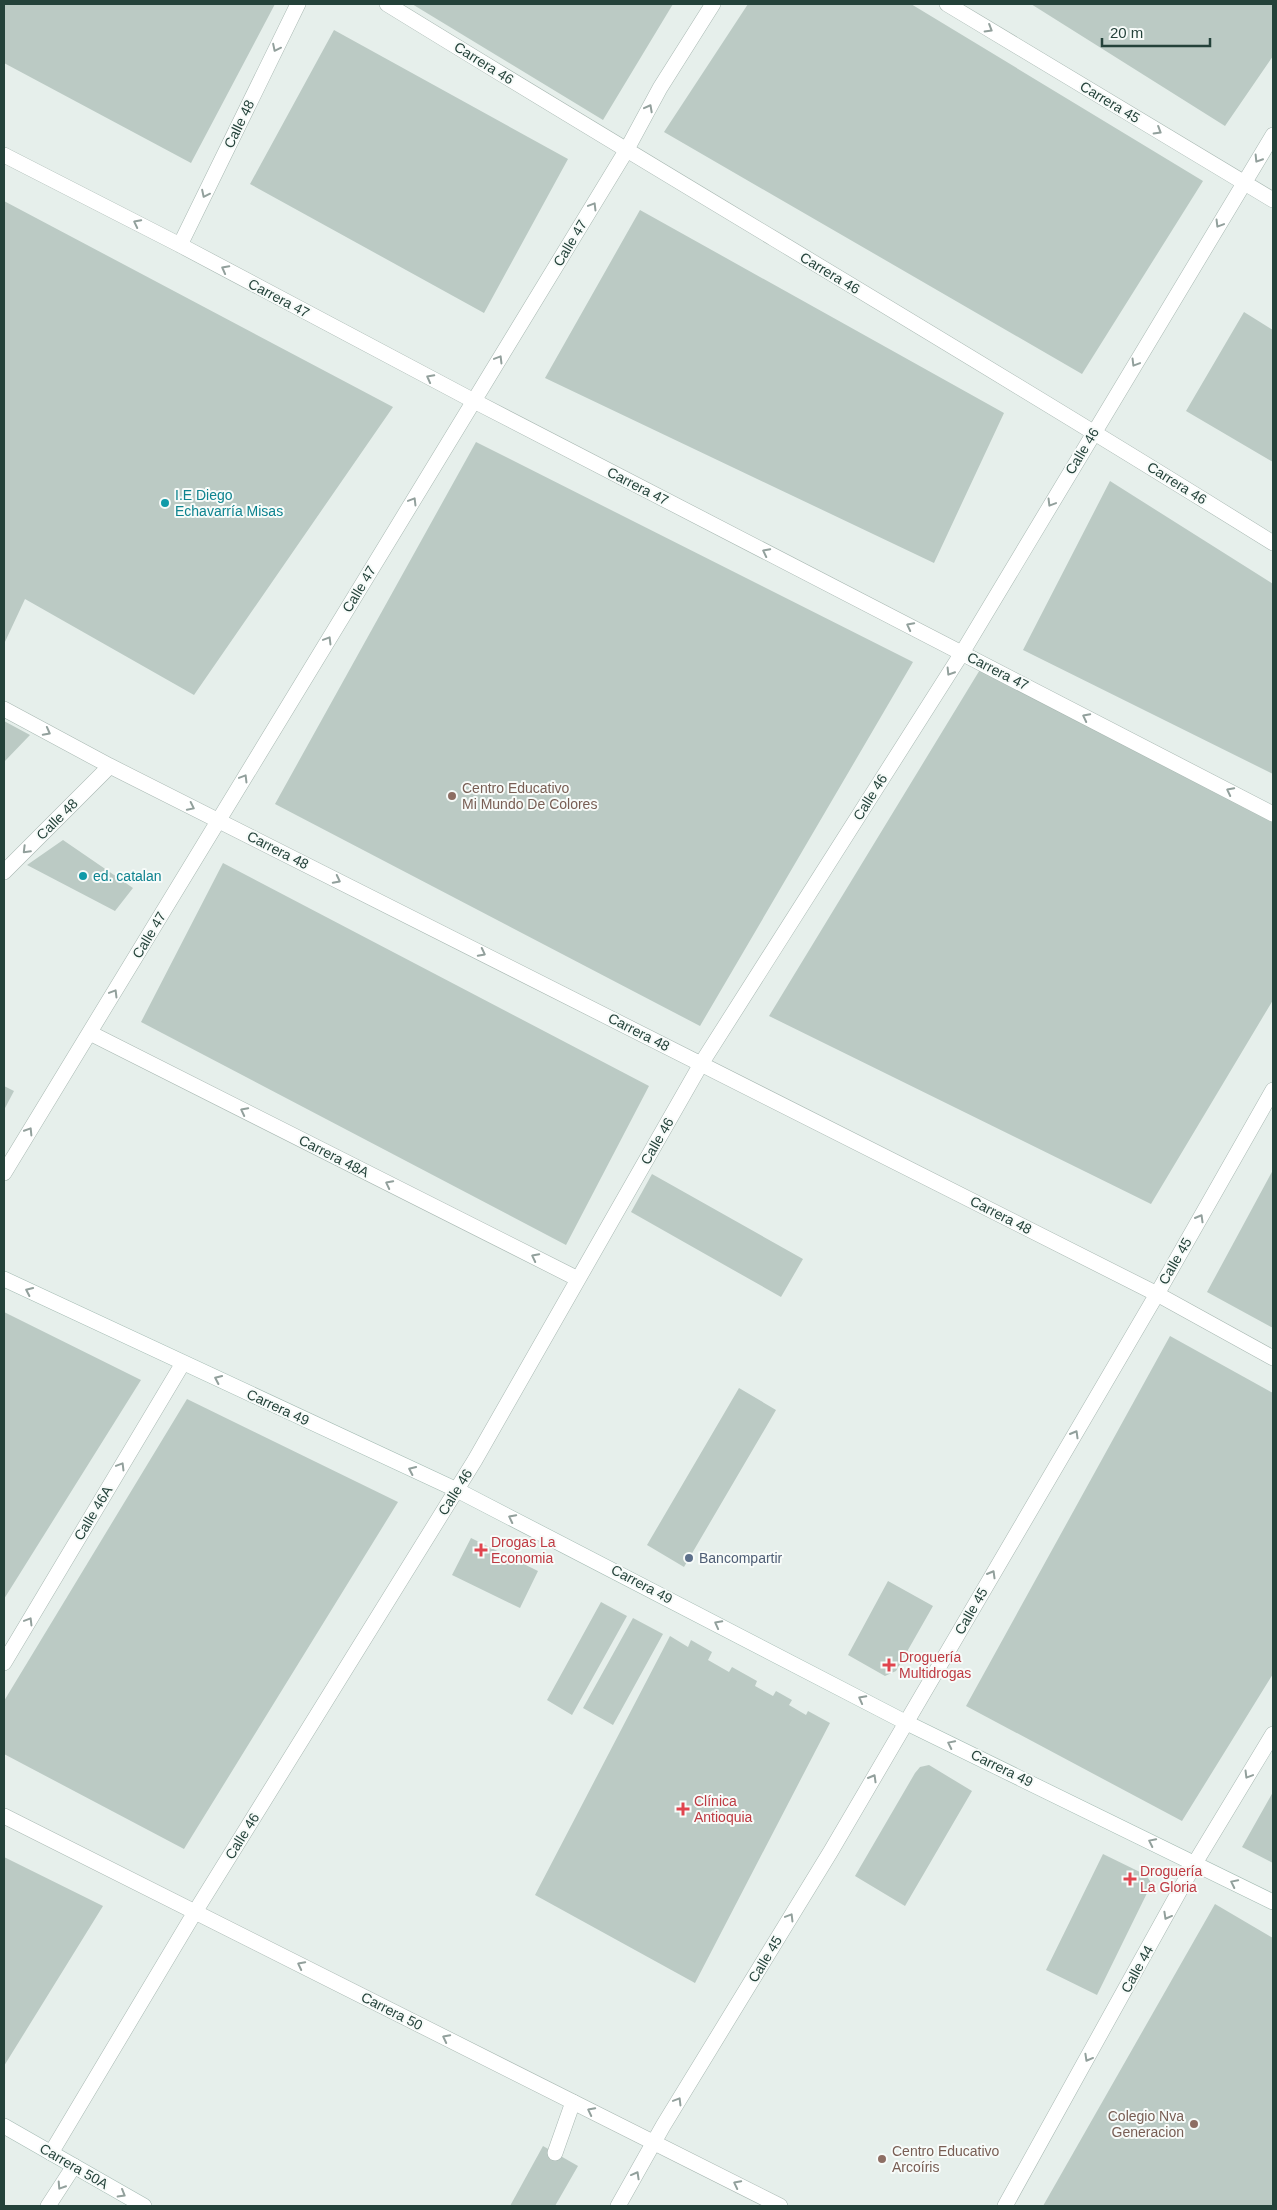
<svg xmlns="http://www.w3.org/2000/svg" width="1277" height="2210" font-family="Arial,sans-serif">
	<rect width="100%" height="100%" fill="#e6efeb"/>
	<path fill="#bbcac4" d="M4,4h271l-84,159 -187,-100z
		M412,4h261l-70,116z
		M748,4h163l292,177 -121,193 -418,-242z
		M1031,4h242v52l-48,70z
		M334,30l234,129 -84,154 -234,-129z
		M4,201l389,206 -199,288 -169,-96 -21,45z
		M640,210l364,203 -70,150 -389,-185z
		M1244,312l29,18v132l-87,-51z
		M476,442l437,220 -213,364 -425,-222z
		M1110,481l163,103v190l-250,-124z
		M981,668l292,149v183l-122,204 -382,-188z
		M4,721l26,14 -26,27z
		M63,840l70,48 -18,23 -88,-46z
		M223,863l426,223 -83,159 -425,-223z
		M4,1086l10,5 -10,19z
		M1273,1170v158l-66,-36z
		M652,1174l151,85 -22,38 -150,-85z
		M4,1312l137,68 -137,219z
		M1170,1336l103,57v281l-91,147 -216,-115z
		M739,1388l37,22 -92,157 -37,-22z
		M187,1399l211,103 -214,347 -180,-95v-53z
		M471,1538l67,33 -18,37 -68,-33z
		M888,1581l45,25 -37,65 -11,5 -37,-21z
		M601,1602l26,14 -55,99 -25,-15z
		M633,1618l30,16 -50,91 -30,-17z
		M670,1636l18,11 3,-7 21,12 -4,8 21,12 3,-5 25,14 -2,5 18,10 3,-5 16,9 -3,5 17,10 2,-4 22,12 -135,260 -160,-88z
		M929,1765l43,26 -67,115 -50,-30 60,-103 5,-6z
		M1273,1792v71l-31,-16z
		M1103,1854l43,21 4,6v6l-53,108 -51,-25z
		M4,1857l99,49 -99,160z
		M1215,1904l58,34v268h-230z
		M543,2146l35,20 -23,40h-45z"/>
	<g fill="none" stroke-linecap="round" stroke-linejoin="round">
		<g stroke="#a8b8b2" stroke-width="16">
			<path id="service" d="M555,2153l18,-51"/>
		</g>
		<g stroke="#a8b8b2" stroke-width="16">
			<path id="minor" d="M387,4c294,181 593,356 886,539
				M947,4l326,196
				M4,155l176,90 294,156 799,413
				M180,245l118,-241
				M4,709l106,57 1047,528 116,64
				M4,872l106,-106
				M90,1033l488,246
				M4,1173l622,-1022 34,-63 53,-84
				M4,1663l179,-300
				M4,1816l776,390
				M51,2153l144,-241 280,-452 226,-396 261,-411 311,-518
				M48,2206l26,-40
				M618,2206l45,-80 168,-275 326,-557 116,-204
				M1005,2206l190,-343 78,-129"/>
		</g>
		<g stroke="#a4bbb3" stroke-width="16">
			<path id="secondary" d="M4,1279l453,211 448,232 368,180
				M4,2126l140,80"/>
		</g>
		<use href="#service" stroke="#fff" stroke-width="15"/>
		<use href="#minor" stroke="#fff" stroke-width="15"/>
		<use href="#secondary" stroke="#fff" stroke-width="15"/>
	</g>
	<defs><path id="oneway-chevron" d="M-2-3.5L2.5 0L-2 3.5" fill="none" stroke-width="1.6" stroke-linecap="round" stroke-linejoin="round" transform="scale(1.25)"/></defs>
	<g stroke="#92a09c">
		<use href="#oneway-chevron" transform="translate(989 29) rotate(31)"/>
		<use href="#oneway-chevron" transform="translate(276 48) rotate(116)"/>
		<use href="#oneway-chevron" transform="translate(649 108) rotate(-62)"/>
		<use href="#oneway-chevron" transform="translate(1158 131) rotate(31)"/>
		<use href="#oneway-chevron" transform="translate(1258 159) rotate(122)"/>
		<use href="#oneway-chevron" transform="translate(205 194) rotate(116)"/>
		<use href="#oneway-chevron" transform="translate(593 206) rotate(-59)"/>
		<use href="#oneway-chevron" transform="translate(137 223) rotate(-153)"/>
		<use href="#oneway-chevron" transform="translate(1219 224) rotate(121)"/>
		<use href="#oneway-chevron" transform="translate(225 269) rotate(-152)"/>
		<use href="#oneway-chevron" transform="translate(499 359) rotate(-59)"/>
		<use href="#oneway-chevron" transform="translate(1135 363) rotate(121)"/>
		<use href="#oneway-chevron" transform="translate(430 378) rotate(-152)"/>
		<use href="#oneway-chevron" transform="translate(413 501) rotate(-59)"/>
		<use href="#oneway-chevron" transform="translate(1051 503) rotate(121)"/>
		<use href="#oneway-chevron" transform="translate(766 552) rotate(-153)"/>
		<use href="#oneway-chevron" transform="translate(910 626) rotate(-153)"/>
		<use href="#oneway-chevron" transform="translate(328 640) rotate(-59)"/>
		<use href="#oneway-chevron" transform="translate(950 672) rotate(122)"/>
		<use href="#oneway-chevron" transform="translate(1086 717) rotate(-153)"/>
		<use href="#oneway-chevron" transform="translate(47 732) rotate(28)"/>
		<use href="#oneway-chevron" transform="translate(244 778) rotate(-59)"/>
		<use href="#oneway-chevron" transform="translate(1230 791) rotate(-153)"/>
		<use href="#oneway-chevron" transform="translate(191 807) rotate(26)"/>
		<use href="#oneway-chevron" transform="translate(26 850) rotate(135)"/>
		<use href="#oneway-chevron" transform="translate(337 880) rotate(27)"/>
		<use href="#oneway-chevron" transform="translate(482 953) rotate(27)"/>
		<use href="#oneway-chevron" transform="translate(114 993) rotate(-59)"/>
		<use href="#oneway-chevron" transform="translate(244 1111) rotate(-153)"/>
		<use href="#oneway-chevron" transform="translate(29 1131) rotate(-58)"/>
		<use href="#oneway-chevron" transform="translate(389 1184) rotate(-153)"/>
		<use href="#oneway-chevron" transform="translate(1200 1218) rotate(-60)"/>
		<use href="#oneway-chevron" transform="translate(535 1257) rotate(-153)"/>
		<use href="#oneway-chevron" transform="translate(29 1291) rotate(-155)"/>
		<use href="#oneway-chevron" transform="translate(218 1379) rotate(-155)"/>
		<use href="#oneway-chevron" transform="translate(1075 1434) rotate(-60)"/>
		<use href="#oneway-chevron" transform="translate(121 1466) rotate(-59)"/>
		<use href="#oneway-chevron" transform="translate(412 1470) rotate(-155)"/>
		<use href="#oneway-chevron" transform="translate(512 1518) rotate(-153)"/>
		<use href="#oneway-chevron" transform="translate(992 1574) rotate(-60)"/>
		<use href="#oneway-chevron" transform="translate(29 1621) rotate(-59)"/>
		<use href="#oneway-chevron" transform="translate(718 1624) rotate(-152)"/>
		<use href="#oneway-chevron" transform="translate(862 1699) rotate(-152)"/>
		<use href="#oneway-chevron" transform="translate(951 1744) rotate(-154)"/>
		<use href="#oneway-chevron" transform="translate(1248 1775) rotate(121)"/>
		<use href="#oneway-chevron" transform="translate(873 1778) rotate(-60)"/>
		<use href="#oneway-chevron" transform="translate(1152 1842) rotate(-154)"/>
		<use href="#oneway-chevron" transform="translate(1234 1883) rotate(-154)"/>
		<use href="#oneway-chevron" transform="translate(1167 1916) rotate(119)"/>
		<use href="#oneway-chevron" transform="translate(790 1917) rotate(-59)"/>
		<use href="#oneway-chevron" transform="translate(301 1965) rotate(-153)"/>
		<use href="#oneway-chevron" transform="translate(446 2038) rotate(-153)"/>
		<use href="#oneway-chevron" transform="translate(1088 2058) rotate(119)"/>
		<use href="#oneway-chevron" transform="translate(678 2101) rotate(-59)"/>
		<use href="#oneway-chevron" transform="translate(591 2111) rotate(-153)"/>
		<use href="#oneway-chevron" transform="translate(636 2175) rotate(-61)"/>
		<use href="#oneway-chevron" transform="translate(737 2184) rotate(-153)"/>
		<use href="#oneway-chevron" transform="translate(61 2186) rotate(123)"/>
		<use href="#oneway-chevron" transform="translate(122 2194) rotate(30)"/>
	</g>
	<g fill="#0f9aa8" stroke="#f7fbf9" stroke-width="2">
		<circle cx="165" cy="503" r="5"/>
		<circle cx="83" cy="876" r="5"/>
	</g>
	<g fill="#8d6e63" stroke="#f7fbf9" stroke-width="2">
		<circle cx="452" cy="796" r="5"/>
		<circle cx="1194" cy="2124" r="5"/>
		<circle cx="882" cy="2159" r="5"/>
	</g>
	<g fill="#e0444e" stroke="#f7fbf9" stroke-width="2">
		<path d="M478.5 1542.5h5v5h5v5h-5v5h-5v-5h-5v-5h5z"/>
		<path d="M886.5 1657.5h5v5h5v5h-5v5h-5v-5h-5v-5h5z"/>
		<path d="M680.5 1801.5h5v5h5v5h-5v5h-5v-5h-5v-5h5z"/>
		<path d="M1127.5 1871.5h5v5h5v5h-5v5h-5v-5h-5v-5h5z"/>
	</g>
	<circle fill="#5c6f8a" stroke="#f7fbf9" stroke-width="2" cx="689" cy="1558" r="5"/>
	<g text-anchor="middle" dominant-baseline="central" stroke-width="4" stroke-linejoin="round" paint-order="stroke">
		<g font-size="14" fill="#24423a" stroke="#f7fbf9">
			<text transform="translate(484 63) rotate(32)">Carrera 46</text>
			<text transform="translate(1110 102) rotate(31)">Carrera 45</text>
			<text transform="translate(239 124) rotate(-64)">Calle 48</text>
			<text transform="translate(570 243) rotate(-59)">Calle 47</text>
			<text transform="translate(830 273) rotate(31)">Carrera 46</text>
			<text transform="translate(279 298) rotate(28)">Carrera 47</text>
			<text transform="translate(1082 451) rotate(-59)">Calle 46</text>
			<text transform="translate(1177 483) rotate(32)">Carrera 46</text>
			<text transform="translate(638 486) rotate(27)">Carrera 47</text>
			<text transform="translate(359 589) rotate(-59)">Calle 47</text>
			<text transform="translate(998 671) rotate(27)">Carrera 47</text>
			<text transform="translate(870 797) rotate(-58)">Calle 46</text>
			<text transform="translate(57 819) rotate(-45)">Calle 48</text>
			<text transform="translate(278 850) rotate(27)">Carrera 48</text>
			<text transform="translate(149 935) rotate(-59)">Calle 47</text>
			<text transform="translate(639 1032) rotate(27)">Carrera 48</text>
			<text transform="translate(657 1141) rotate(-60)">Calle 46</text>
			<text transform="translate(334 1156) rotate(27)">Carrera 48A</text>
			<text transform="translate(1001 1215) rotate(27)">Carrera 48</text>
			<text transform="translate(1175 1261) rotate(-60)">Calle 45</text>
			<text transform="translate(278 1407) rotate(25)">Carrera 49</text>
			<text transform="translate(455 1492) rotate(-58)">Calle 46</text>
			<text transform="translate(93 1513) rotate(-59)">Calle 46A</text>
			<text transform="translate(642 1584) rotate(28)">Carrera 49</text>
			<text transform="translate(971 1611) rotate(-60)">Calle 45</text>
			<text transform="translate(1002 1768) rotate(26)">Carrera 49</text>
			<text transform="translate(242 1836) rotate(-58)">Calle 46</text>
			<text transform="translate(765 1959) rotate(-59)">Calle 45</text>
			<text transform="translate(1137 1969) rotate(-61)">Calle 44</text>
			<text transform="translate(392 2011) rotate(27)">Carrera 50</text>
			<text transform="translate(74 2166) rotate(30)">Carrera 50A</text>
		</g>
		<g font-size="14" fill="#0d838f" stroke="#f7fbf9" text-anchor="start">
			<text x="175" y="495">I.E Diego<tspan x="175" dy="16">Echavarría Misas</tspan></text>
			<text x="93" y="876">ed. catalan</text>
		</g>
		<g font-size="14" fill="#785e54" stroke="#f7fbf9" text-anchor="start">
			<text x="462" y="788">Centro Educativo<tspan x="462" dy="16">Mi Mundo De Colores</tspan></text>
			<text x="1184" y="2116" text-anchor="end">Colegio Nva<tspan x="1184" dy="16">Generacion</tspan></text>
			<text x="892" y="2151">Centro Educativo<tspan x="892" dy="16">Arcoíris</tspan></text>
		</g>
		<g font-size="14" fill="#be3a42" stroke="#f7fbf9" text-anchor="start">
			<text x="491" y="1542">Drogas La<tspan x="491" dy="16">Economia</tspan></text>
			<text x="899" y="1657">Droguería<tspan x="899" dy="16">Multidrogas</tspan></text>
			<text x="694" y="1801">Clínica<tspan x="694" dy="16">Antioquia</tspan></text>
			<text x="1140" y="1871">Droguería<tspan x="1140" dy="16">La Gloria</tspan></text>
		</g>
		<g font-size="14" fill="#4e5e75" stroke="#f7fbf9" text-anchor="start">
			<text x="699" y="1558">Bancompartir</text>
		</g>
	</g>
	<rect width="1277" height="2210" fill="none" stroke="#24423a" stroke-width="10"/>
	<path d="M1102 38v8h108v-8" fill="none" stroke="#24423a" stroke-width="2.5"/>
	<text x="1110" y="38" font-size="15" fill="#24423a" stroke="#f7fbf9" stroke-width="4" paint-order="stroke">20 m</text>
</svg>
